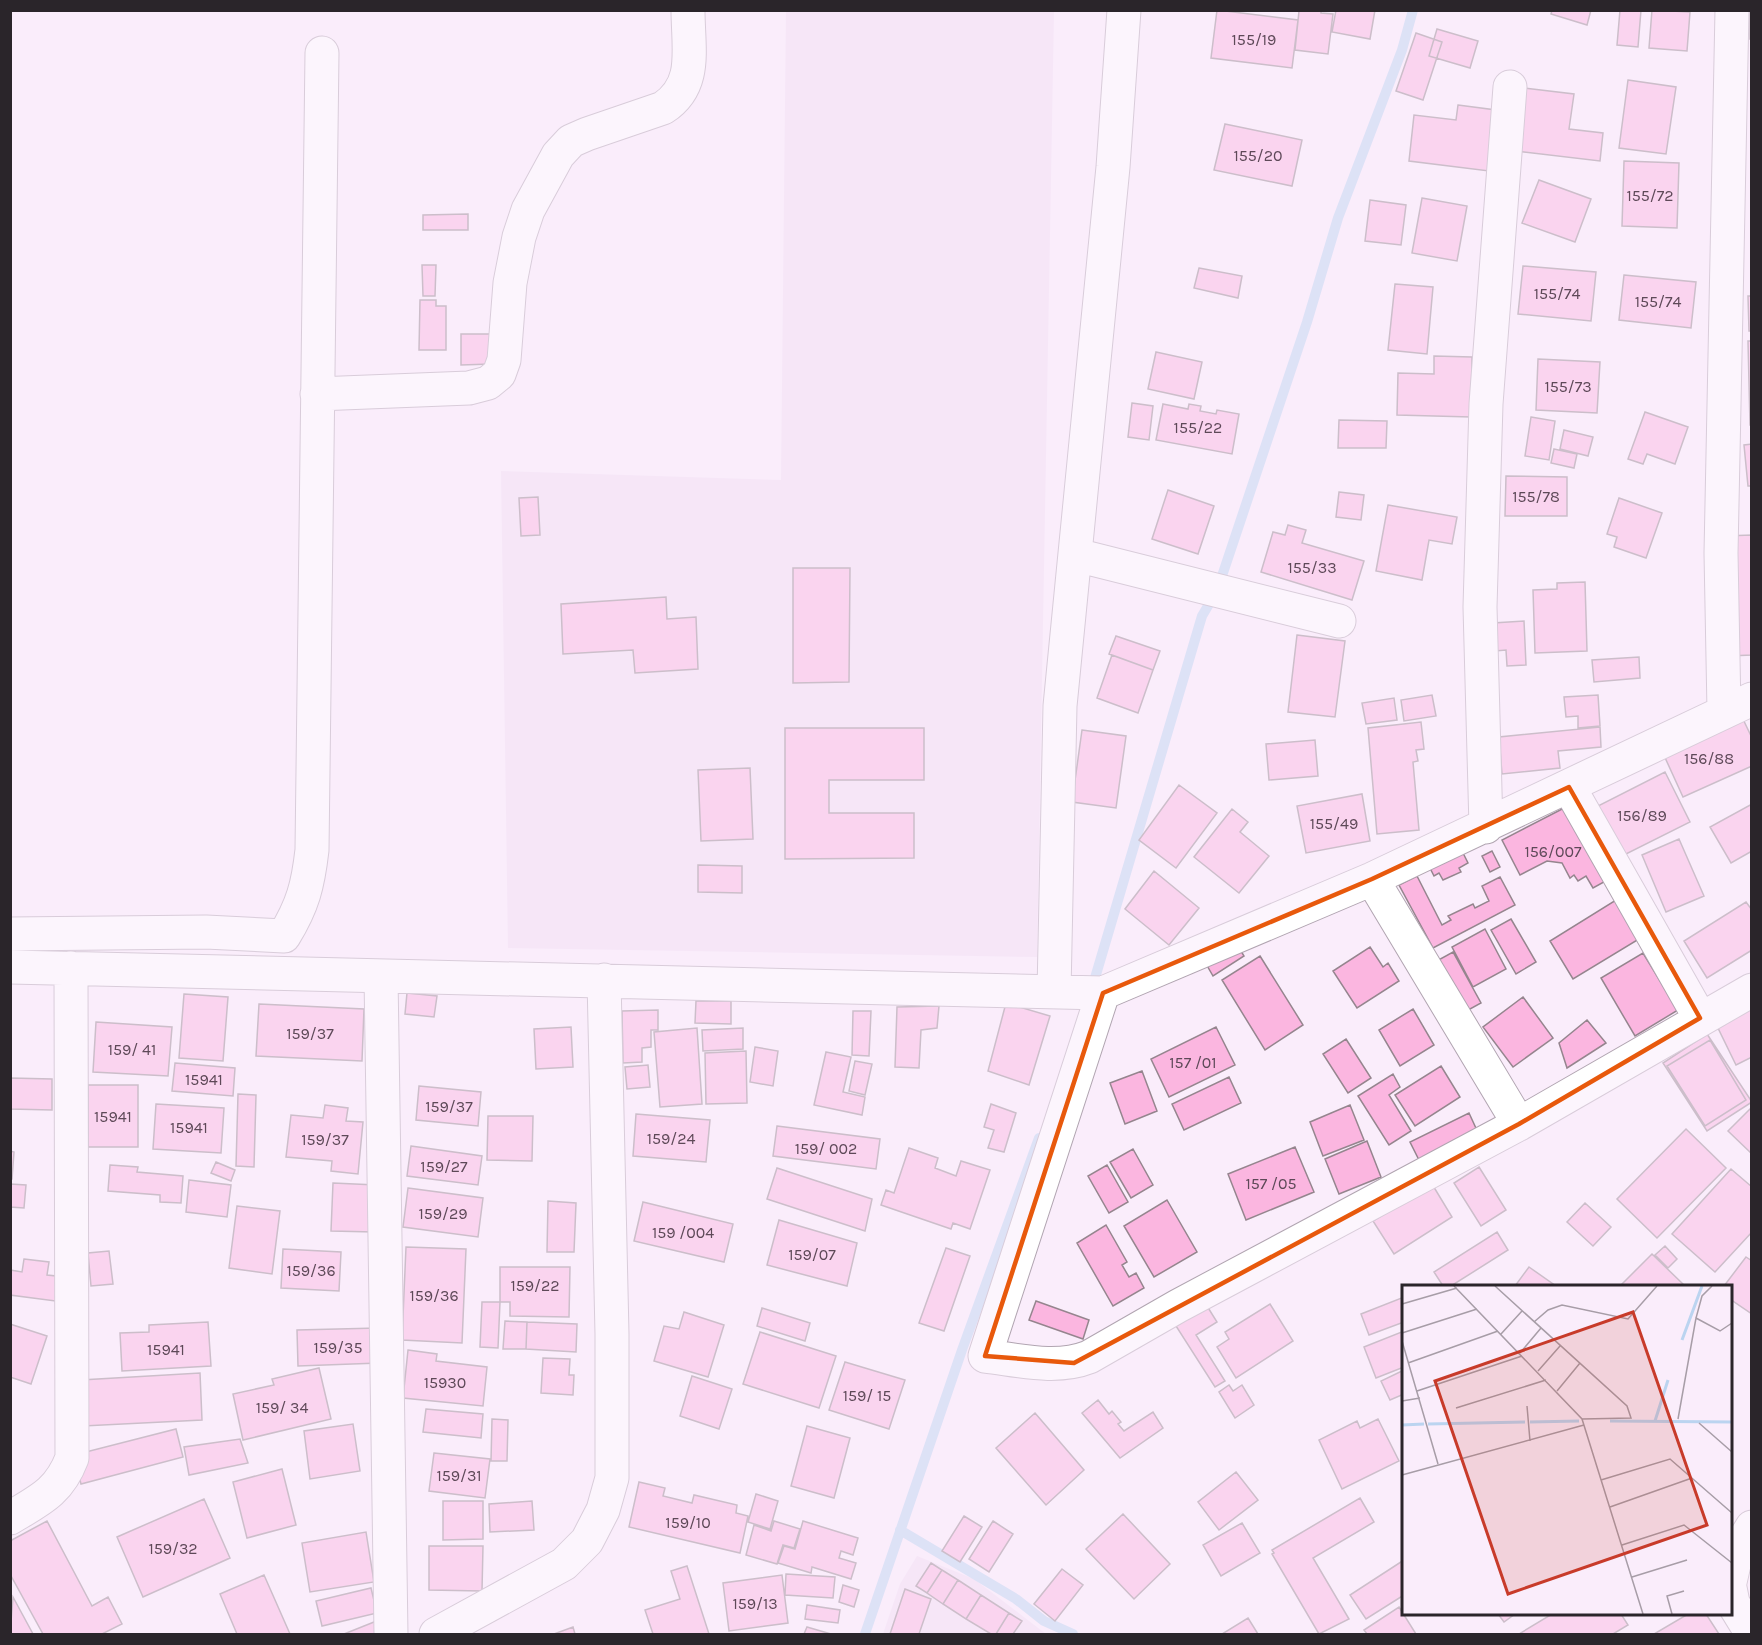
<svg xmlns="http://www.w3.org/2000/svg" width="1762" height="1645" font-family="Karla,sans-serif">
	<rect width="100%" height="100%" fill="#faedfb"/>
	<path fill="#f1def2" d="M786,11h268l-17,946 -529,-9 -7,-477 280,9z
		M917,1556l57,23 72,55h-163l17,-50z"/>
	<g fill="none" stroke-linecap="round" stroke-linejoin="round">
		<path stroke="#bbd4f0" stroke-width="10" d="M1222,576l85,-254 31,-104 64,-168 11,-40
			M1095,978l107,-362 13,-22
			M900,1530l116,69 28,22 29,13
			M865,1634l97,-284 77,-212"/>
	</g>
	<path fill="#fbb6e0" stroke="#95858e" stroke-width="1.5" d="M1217,10l81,10 -6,48 -81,-10z
		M1321,10v3l12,1 -5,40 -33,-4 4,-39z
		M1336,10h39l-5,29 -38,-7z
		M1552,10h39l-4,15 -36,-11z
		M1620,10h21l-3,37 -21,-2z
		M1652,10l38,2 -3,39 -38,-3z
		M1750,10h2v29h-2z
		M1437,29l41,12 -8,27 -41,-12z
		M1416,33l26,9 -19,58 -27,-9z
		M1628,80l48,7 -10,67 -47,-6z
		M1523,88l51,6 -5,35 34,4 -3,28 -84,-10z
		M1458,105l38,5 -7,61 -80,-10 5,-46 42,5z
		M1225,124l77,16 -10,46 -78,-16z
		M1624,161l55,2 -2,65 -55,-2z
		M1539,180l52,19 -16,43 -53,-19z
		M1422,198l45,8 -10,55 -45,-8z
		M1370,200l36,5 -5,40 -36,-4z
		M468,214v16h-45v-15z
		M422,265h14l-1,31h-12z
		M1523,266l73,6 -5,49 -73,-7z
		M1199,268l43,8 -4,22 -44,-10z
		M1624,275l72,7 -5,46 -72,-8z
		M1395,284l38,3 -6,67 -39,-4z
		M1748,296h4v35h-3z
		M420,300h16v6h10v44h-27z
		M461,334h29l1,30 -30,1z
		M1748,341h4v84h-2z
		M1156,352l46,10 -8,37 -46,-10z
		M1434,356l38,1 -1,60 -74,-2 1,-42 36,1z
		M1538,359l62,3 -3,51 -61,-3z
		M1132,403l21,3 -4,34 -21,-3z
		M1163,404l25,5 1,-5 12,2 -1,5 16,3 1,-4 22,4 -7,40 -76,-14z
		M1645,412l43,15 -13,37 -28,-10 -4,10 -15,-5z
		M1531,417l24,4 -6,39 -24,-4z
		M1339,420l48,1 -1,27h-48z
		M1564,430l29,7 -5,19 -28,-7z
		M1752,444v42h-4l-4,-41z
		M1554,449l23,5 -3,14 -23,-5z
		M1506,476l61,1v39h-62z
		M1168,490l46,16 -16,48 -46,-15z
		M1339,492l25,3 -3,25 -25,-3z
		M538,497l2,38 -19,1 -2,-38z
		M1619,498l43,15 -16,45 -32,-11 3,-10 -10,-3z
		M1388,505l69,12 -5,27 -23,-4 -7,40 -46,-9z
		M1288,525l18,5 -4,13 62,18 -12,39 -91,-28 12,-40 12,3z
		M1752,535v120l-24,1 -4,-120z
		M793,568h57l-1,114 -56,1z
		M1585,582l2,69 -52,2 -2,-63 24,-1v-6z
		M666,597l1,22 29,-2 2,52 -63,4 -2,-23 -70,4 -2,-50z
		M1524,621l2,44 -19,1 -1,-16 -11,1 -2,-28z
		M1297,635l48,6 -10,76 -47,-5z
		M1116,636l44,15 -7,19 -44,-16z
		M1112,655l41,15 -15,43 -41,-15z
		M1639,657l1,21 -46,4 -2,-22z
		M1432,695l4,21 -32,5 -3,-21z
		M1598,695l2,31 -22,2v-12l-12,1 -2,-20z
		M1394,698l3,22 -31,4 -4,-21z
		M1741,715l11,23v28l-69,31 -21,-46z
		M1421,722l3,27 -8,1 2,11 -5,1 6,68 -42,4 -9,-106z
		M1600,727l1,20 -43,4 2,17 -58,6 -3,-37z
		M785,728h139v52h-95v33h85v45l-129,1z
		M1082,730l44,6 -10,72 -44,-6z
		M1315,740l3,36 -49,4 -3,-36z
		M750,768l3,71 -52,2 -3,-71z
		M1665,772l25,50 -72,36 -24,-50z
		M1179,785l38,28 -41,55 -37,-28z
		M1362,794l8,47 -64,12 -9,-47z
		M1752,804v47l-21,12 -21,-36z
		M1566,807l47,70 -20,11 -7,-12 -8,5 -4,-6 -4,3 -8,-15 -15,-2 -27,14 -18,-35z
		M1232,809l16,13 -8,10 29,24 -30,37 -45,-36z
		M1679,839l25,57 -38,16 -24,-57z
		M1460,847l8,16 -9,5 2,4 -18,8 -4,-7 -5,3 -7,-14z
		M1492,851l8,16 -10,5 -8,-16z
		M698,865l44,1v27l-44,-1z
		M1154,871l45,37 -30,37 -44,-36z
		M1417,876l25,49 9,-5 -3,-4 25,-12 2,4 14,-7 -7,-15 18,-9 15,28 -82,43 -34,-63z
		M1616,900l23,39 -66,40 -23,-38z
		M1746,902l6,8v40l-45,28 -23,-37z
		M1511,919l25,43 -20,12 -25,-44z
		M1485,929l21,40 -33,18 -21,-40z
		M1236,943l8,13 -31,20 -8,-14z
		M1370,947l13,20 5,-4 11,18 -42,27 -24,-37z
		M1453,952l28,51 -20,11 -28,-51z
		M1643,953l35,57 -43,26 -34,-58z
		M1260,956l43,69 -38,25 -43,-70z
		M407,993l30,3 -3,21 -29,-3z
		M184,994l44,3 -5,64 -44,-3z
		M1523,997l30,41 -40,29 -30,-40z
		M696,1001h35v23l-36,-1z
		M1006,1003l44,13 -21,69 -41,-14z
		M259,1004l105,5 -2,52 -106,-5z
		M939,1006l-2,22 -16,2 -2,38 -24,-1 2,-60z
		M1752,1008v49l-16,8 -19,-39z
		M1413,1009l21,36 -34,21 -21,-36z
		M658,1010v20h-7v17l-9,1v14l-19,1 -1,-52z
		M853,1011h18l-2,45 -17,-1z
		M1587,1020l19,23 -39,25 -8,-25z
		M96,1022l76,5 -4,49 -75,-4z
		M571,1027l2,40 -37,2 -2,-40z
		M1216,1027l19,38 -66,32 -18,-38z
		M697,1028l5,76 -42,3 -6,-75z
		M743,1028v21l-40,2 -1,-21z
		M1707,1034l45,68 -45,29 -44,-68z
		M1346,1039l25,39 -23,15 -25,-39z
		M1710,1040l36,60 -41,26 -38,-60z
		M755,1047l23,4 -5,35 -23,-4z
		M746,1051l1,52 -41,1 -1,-51z
		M826,1052l25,5 -8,35 22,5 -3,18 -48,-10z
		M855,1061l17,3 -7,31 -16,-4z
		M175,1063l60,5 -2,28 -61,-5z
		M648,1065l2,22 -23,2 -2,-22z
		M1441,1066l19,31 -45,29 -20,-31z
		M1142,1071l15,40 -32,13 -15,-41z
		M1393,1074l7,13 -11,8 22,36 -22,14 -31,-49z
		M1229,1077l12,26 -57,27 -12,-26z
		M10,1078l42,1v31l-42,-1z
		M88,1085h50v62h-50z
		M419,1086l62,6 -3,34 -62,-6z
		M238,1094l18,1 -2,72 -18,-1z
		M156,1104l68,4 -3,45 -68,-4z
		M991,1104l25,9 -12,39 -16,-4 6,-18 -10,-3z
		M325,1105l23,3 -2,13 17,1 -5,52 -27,-3 1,-10 -46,-4 5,-42 32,3z
		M1350,1105l14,35 -41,16 -13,-34z
		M1752,1107v47l-24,-23z
		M1469,1113l11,24 -58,29 -12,-24z
		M636,1114l74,6 -4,42 -73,-6z
		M488,1116h45l-1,45 -45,-1z
		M777,1126l103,13 -4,30 -103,-13z
		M1686,1129l40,39 -69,70 -40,-39z
		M1367,1141l14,36 -42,17 -14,-35z
		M411,1146l71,10 -4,29 -71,-9z
		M1295,1147l19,45 -68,28 -18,-46z
		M909,1148l29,10 -3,10 21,8 5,-15 29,9 -20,59 -17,-6 -2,6 -70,-24 5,-15 8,3z
		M1133,1149l20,36 -22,13 -21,-36z
		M10,1151l4,1 -2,27h-2z
		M216,1162l19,8 -4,11 -20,-8z
		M110,1165l28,2 -1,5 46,4 -2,27 -21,-1v-7l-52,-4z
		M1107,1165l21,37 -19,11 -21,-37z
		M1479,1167l27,43 -25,16 -27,-43z
		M777,1168l95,31 -7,32 -98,-32z
		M1731,1169l21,18v45l-37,40 -43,-38z
		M189,1180l42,5 -4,32 -41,-5z
		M333,1183l43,2 -2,47 -43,-1z
		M10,1184l16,1 -2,23 -14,-1z
		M1432,1184l20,33 -58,37 -21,-33z
		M408,1188l75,10 -5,39 -75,-10z
		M1167,1200l30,52 -43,25 -30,-51z
		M548,1201l28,2 -2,49h-27z
		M643,1202l90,22 -9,38 -90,-21z
		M1585,1203l26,24 -18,19 -26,-24z
		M237,1206l43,5 -8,63 -43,-6z
		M779,1220l78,23 -10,43 -80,-21z
		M1106,1225l21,37 -5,3 7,12 7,-4 8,15 -31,18 -36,-63z
		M1497,1232l11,18 -57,36h-8l-9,-14z
		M1665,1246l12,13 -9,9 -13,-13z
		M406,1247l60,2 -4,94 -60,-3z
		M946,1248l24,8 -26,75 -25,-8z
		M283,1249l58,3 -2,39 -58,-3z
		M109,1251l4,33 -22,2 -3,-33z
		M1652,1254l33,32h-65z
		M1746,1257l6,4v53l-22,-15v-13h-6z
		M24,1259l25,3 -2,13 19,2 -3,25 -53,-7v-25l12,2z
		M500,1267h70l-1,50 -59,-1v-14h-10z
		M1529,1267l27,19h-41z
		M1404,1297v25l-35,13 -8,-21z
		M1036,1301l53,19 -6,19 -54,-19z
		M482,1302h18l-2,46 -18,-1z
		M1270,1304l23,37 -57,37 -19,-31 12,-8 -4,-7z
		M1207,1306l10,16 -21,13 29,46 -10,6 -39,-61z
		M762,1308l48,15 -5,18 -48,-15z
		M684,1312l40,13 -16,52 -54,-16 10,-35 15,3z
		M505,1321l22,1 -1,27h-23z
		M208,1322l3,44 -89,5 -2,-38 29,-1v-7z
		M527,1322l50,2 -1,28 -50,-3z
		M10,1324l37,12 -16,48 -21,-7z
		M378,1328l1,35 -81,3 -1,-36z
		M1404,1331v36l-28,11 -12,-31z
		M760,1332l76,24 -17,52 -76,-24z
		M408,1350l29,4 -1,7 51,6 -4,39 -80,-8z
		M543,1358l27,1 -1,16h5l-1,20 -32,-2z
		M845,1362l60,18 -16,49 -60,-19z
		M319,1368l12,51 -88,21 -10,-46 41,-9 -2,-6z
		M1404,1370v24l-14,6 -9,-19z
		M200,1373l2,47 -119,6 -2,-46z
		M692,1376l40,13 -13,40 -39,-13z
		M1229,1385l4,6 9,-6 12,20 -19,13 -16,-26z
		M1098,1400l11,14 3,-3 9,11 -3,2 6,7 29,-19 10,16 -43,30 -38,-45z
		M426,1409l57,5 -2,24 -58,-6z
		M1035,1413l49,57 -38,35 -50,-57z
		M492,1419l16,1 -1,41h-16z
		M1378,1419l21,42 -57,28 -23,-49 38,-19 3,7z
		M353,1424l7,47 -50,8 -6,-48z
		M807,1426l43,12 -16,60 -43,-12z
		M176,1429l7,28 -102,27 -7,-29z
		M240,1439l8,24 -59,12 -5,-28z
		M434,1453l56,6 -5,39 -56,-7z
		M282,1469l14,56 -49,13 -14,-56z
		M1236,1472l22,28 -39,30 -21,-28z
		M639,1482l26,6 -2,8 29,7 2,-8 43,10 -1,8 12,3 -8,37 -111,-26z
		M756,1494l22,7 -8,28 -22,-7z
		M1360,1498l14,24 -61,36 36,61 -30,15 -47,-80 2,-1 -2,-3z
		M204,1499l26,59 -87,39 -26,-60z
		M443,1501h40v38l-40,1z
		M532,1501l2,29 -44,2 -1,-28z
		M1123,1514l47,50 -36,35 -48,-50z
		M964,1516l18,11 -22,35 -18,-11z
		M47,1521l45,85 16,-9 14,27 -20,10h-59l-33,-60v-33z
		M774,1521l26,8 -6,19 -11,-3 -6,19 -31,-9 8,-30 17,6z
		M803,1521l55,17 -5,17 -12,-4 -2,7 17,5 -5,16 -39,-12 -1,6 -33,-10 6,-17 11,3z
		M993,1521l20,13 -24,38 -20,-13z
		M1242,1523l18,30 -39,23 -18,-31z
		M366,1532l8,50 -64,10 -8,-49z
		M429,1546h54l-1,45 -53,-1z
		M1404,1560v35l-38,24 -16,-24z
		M931,1563l11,7 -15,23 -11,-7z
		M687,1566l22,68h-56l-8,-24 35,-11 -9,-28z
		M1062,1569l21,16 -28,36 -21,-17z
		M942,1570l16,10 -15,24 -16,-11z
		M786,1574l49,3 -2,21 -48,-3z
		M264,1575l26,59h-53l-17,-40z
		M782,1575l6,48 -59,8 -6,-48z
		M958,1580l23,15 -15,24 -23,-15z
		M843,1585l16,5 -5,17 -15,-5z
		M371,1588l6,25 -55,13 -6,-25z
		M905,1589l26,10 -12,35h-29z
		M981,1595l28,18 -13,21h-5l-25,-15z
		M13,1597l20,37h-23z
		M807,1605l33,5 -2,13 -33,-4z
		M1399,1607l17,27h-49l-3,-4z
		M1009,1613l13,8 -9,13h-17z
		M1498,1614h17l-11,8z
		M1552,1614h69l7,11 -15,9h-94z
		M1688,1614h18l13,20h-65z
		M1248,1618l10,16h-36z
		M379,1620l6,14h-41z
		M573,1627l2,7h-21z
		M807,1627l24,7h-27z"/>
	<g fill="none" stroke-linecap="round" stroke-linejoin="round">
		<g stroke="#b1a5b1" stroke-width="35">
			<path id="minor" d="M317,394l152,-6 19,-5 11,-9 5,-14 6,-77 9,-46 9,-27 30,-55 13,-14 16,-7 76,-26c35,-23 25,-59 25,-98
				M1076,555l263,66
				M1724,711l-3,-158 11,-543
				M1569,787l131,231
				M1486,827l-6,-220 6,-203 24,-317
				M1372,879l147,245
				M10,934l196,-2 78,4c19,-31 24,-51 28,-86l10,-797
				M10,967l1093,26 269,-114 380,-180
				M381,976l10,658
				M1054,992l6,-286 53,-539 11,-157
				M1103,993l-118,363c34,4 71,14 104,1l89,-51 341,-182 233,-134
				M10,1518c30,-18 49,-26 62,-60l-1,-490
				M1730,1582l7,-31 15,-24
				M1730,1588l3,15 19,31
				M436,1634l128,-70 23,-23 16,-31 9,-32v-144l-8,-354"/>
		</g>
		<use href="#minor" stroke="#fff" stroke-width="33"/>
	</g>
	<path d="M0 0H1762V1645H0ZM1569,787l131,231 -181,106 -445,239 -89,-7 118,-363 269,-114z" fill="#faedfb" fill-opacity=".55" fill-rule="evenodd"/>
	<path fill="none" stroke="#e8590c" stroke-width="4.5" stroke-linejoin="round" d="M1569,787l131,231 -181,106 -445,239 -89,-7 118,-363 269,-114z"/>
	<g text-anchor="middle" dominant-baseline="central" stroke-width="5" stroke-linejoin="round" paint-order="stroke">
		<g font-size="16" fill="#5e4958">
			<text x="1254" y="39">155/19</text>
			<text x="1258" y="155">155/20</text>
			<text x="1650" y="195">155/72</text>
			<text x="1557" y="293">155/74</text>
			<text x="1658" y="301">155/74</text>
			<text x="1568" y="386">155/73</text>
			<text x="1198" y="427">155/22</text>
			<text x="1536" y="496">155/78</text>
			<text x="1312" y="567">155/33</text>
			<text x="1709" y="758">156/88</text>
			<text x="1642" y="815">156/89</text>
			<text x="1334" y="823">155/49</text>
			<text x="1553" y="851">156/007</text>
			<text x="310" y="1033">159/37</text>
			<text x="132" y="1049">159/ 41</text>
			<text x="1193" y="1062">157 /01</text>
			<text x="204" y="1079">15941</text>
			<text x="449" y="1106">159/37</text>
			<text x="113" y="1116">15941</text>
			<text x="189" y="1127">15941</text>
			<text x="671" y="1138">159/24</text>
			<text x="325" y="1139">159/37</text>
			<text x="826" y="1148">159/ 002</text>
			<text x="444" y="1166">159/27</text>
			<text x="1271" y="1183">157 /05</text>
			<text x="443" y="1213">159/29</text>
			<text x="683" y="1232">159 /004</text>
			<text x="812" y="1254">159/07</text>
			<text x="311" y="1270">159/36</text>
			<text x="535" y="1285">159/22</text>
			<text x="434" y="1295">159/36</text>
			<text x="338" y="1347">159/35</text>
			<text x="166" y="1349">15941</text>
			<text x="445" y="1382">15930</text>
			<text x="867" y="1395">159/ 15</text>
			<text x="282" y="1407">159/ 34</text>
			<text x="459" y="1475">159/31</text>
			<text x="688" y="1522">159/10</text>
			<text x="173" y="1548">159/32</text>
			<text x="755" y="1603">159/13</text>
		</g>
	</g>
	<g transform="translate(1402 1285)">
		<rect width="330" height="330" fill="#faedfb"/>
		<path fill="none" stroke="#bbd4f0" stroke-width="3" d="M280,55l20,-54M208,136l122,1M253,136l13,-41M128,137l49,-1M26,139l97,-2M0,140l22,-1"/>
		<path fill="none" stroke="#a79da7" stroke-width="1.5" d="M52,1l128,133 61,195M93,1l132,120 4,12 -49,1M310,1l-10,10 -6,22 24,13 12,-8M0,19l55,-16M132,37l14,-12 14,-5 66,14 29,-33M0,48l75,-24M99,49l21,-23M0,56l36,123M118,68l21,-25M6,78l90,-32M136,86l22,-25M15,106l105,-35M155,106l23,-28M0,116l18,-3M125,121l3,35M54,123l90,-28M276,134l18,-101M297,138l33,29M0,190l182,-50M199,195l69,-21 62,54M208,222l82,-29M220,260l62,-20 48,38M230,292l55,-17M270,329l-5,-18 17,-5"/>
		<path fill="#c83b2a" fill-opacity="0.15" stroke="#c83b2a" stroke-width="3" d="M231,27l74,213 -199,69 -73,-213z"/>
		<rect width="330" height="330" fill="none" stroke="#2a252a" stroke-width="3"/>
	</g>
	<rect width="1762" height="1645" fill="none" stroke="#2a252a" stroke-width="24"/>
</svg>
